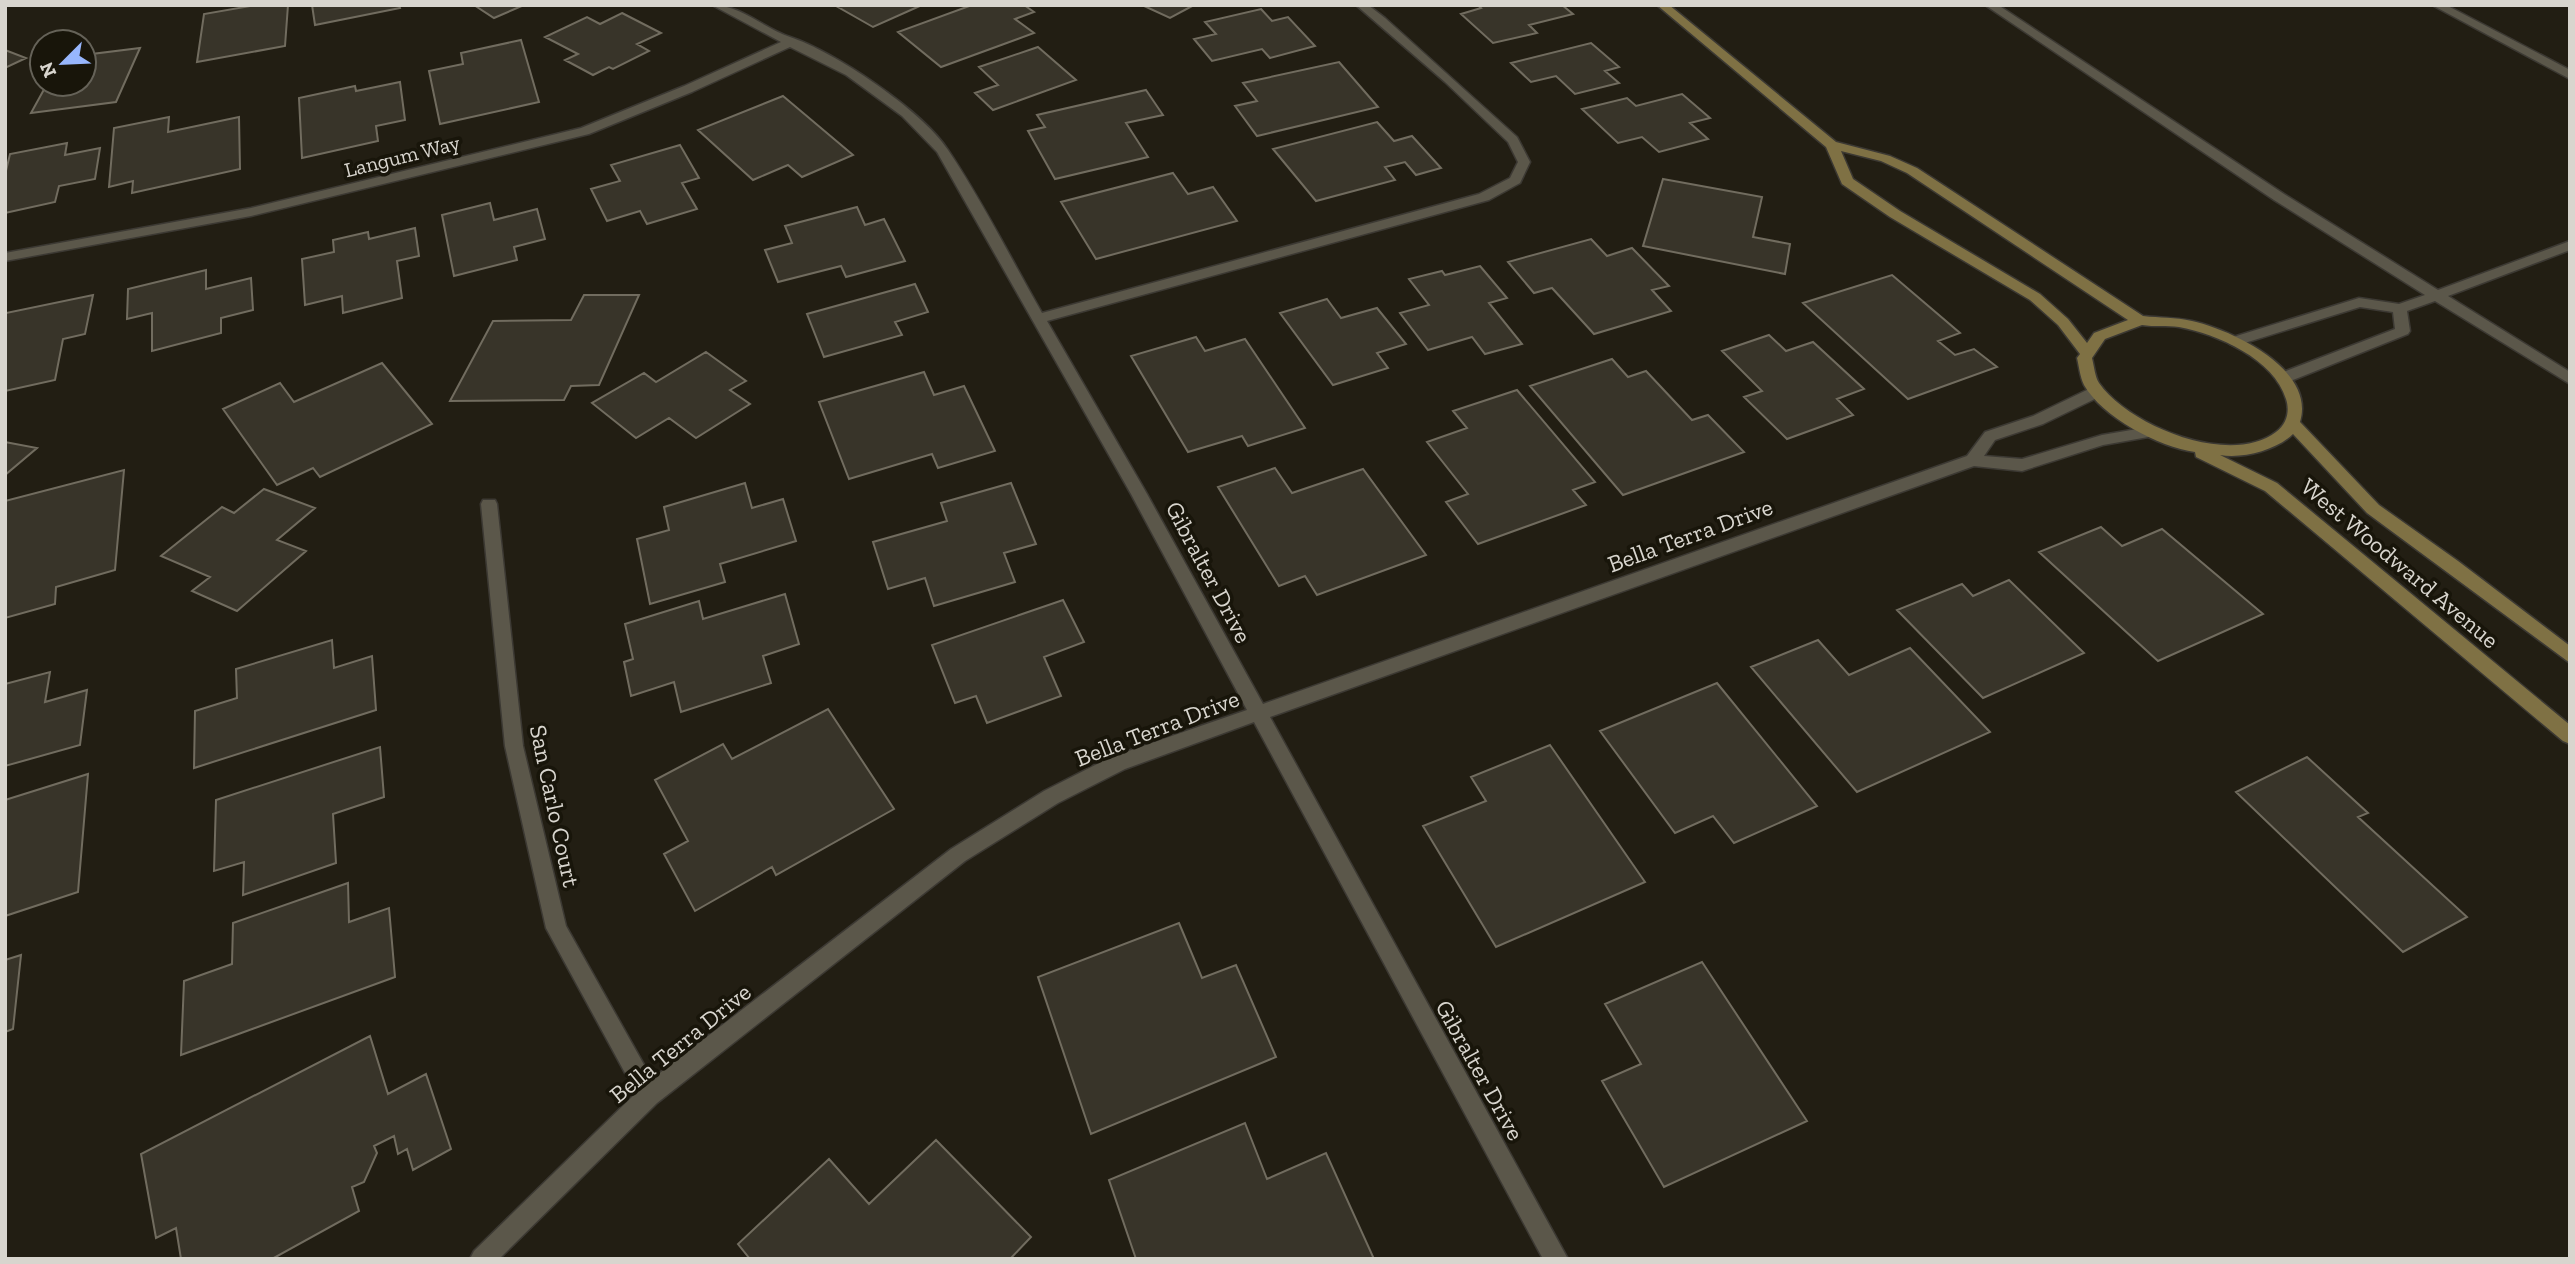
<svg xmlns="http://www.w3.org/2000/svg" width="2575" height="1264" font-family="'Zilla Slab',serif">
	<rect width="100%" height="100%" fill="#221e13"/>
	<path fill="#383429" stroke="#716c5f" stroke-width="2" d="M256,5h32l-3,41 -88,16 7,-48z
		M312,5h87l1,3 -85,17z
		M474,5h50l-30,13z
		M842,5h80l-49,22 -35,-20z
		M972,5h52l10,7 -19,7 19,14 -93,34 -43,-35z
		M1142,5h52l-24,13z
		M1478,5h84l11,9 -44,11 8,8 -44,10 -32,-29 20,-6z
		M1261,9l11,12 16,-4 27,29 -45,12 -8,-9 -50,12 -18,-22 22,-5 -11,-12z
		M622,13l39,20 -24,11 12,7 -36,18 -4,-2 -16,8 -28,-15 13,-6 -33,-17 42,-20 13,7z
		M521,40l18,62 -99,22 -11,-53 34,-7 -2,-11z
		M1591,43l28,24 -14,4 14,12 -44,11 -19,-18 -25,6 -20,-19z
		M1038,47l38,33 -83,30 -18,-17 23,-8 -19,-18z
		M140,48l-24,54 -85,11 16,-29h37v-29z
		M5,50l21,8 -21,10z
		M1339,62l39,45 -121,29 -22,-30 22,-5 -14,-18z
		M400,82l5,38 -29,6 2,15 -76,17 -3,-60 56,-12 1,5z
		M1146,90l17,25 -37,8 22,34 -93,22 -27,-48 17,-4 -8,-12z
		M1682,94l28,24 -20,5 18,16 -49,13 -17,-15 -24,6 -36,-34 45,-11 9,8z
		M783,96l70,59 -51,22 -14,-12 -35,15 -55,-50z
		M169,117l-1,15 71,-15 1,52 -108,24 1,-12 -24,6 5,-59z
		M1377,122l17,19 18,-5 29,32 -25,7 -11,-13 -20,5 10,13 -79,21 -43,-52z
		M67,143l-2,12 35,-7 -5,31 -36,7 -4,16 -50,11v-38l5,-21z
		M680,145l19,33 -17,5 15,26 -50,15 -7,-13 -33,10 -16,-32 29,-8 -9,-16z
		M1173,173l15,21 25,-7 24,34 -141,38 -35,-57z
		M1663,179l99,18 -9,40 37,7 -5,30 -142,-28z
		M490,203l4,17 43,-11 8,30 -31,8 3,13 -63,16 -12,-61z
		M857,207l8,18 19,-6 21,42 -59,16 -5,-11 -63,16 -13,-32 27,-7 -7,-17z
		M415,228l4,28 -22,5 5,37 -59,15 -1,-17 -37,9 -3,-46 32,-7 -1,-12 35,-8 1,7z
		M1591,239l16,17 25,-8 37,38 -17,4 19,21 -77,23 -42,-46 -18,5 -26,-31z
		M1480,266l27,32 -18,5 33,41 -37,10 -13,-17 -44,13 -28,-37 29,-8 -20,-26 33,-8 3,4z
		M206,270v19l45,-11 2,32 -32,8v15l-69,18v-38l-25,6 1,-30z
		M1892,275l68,58 -22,8 17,14 19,-6 23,18 -89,32 -105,-96z
		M915,284l13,28 -33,10 7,13 -78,22 -17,-43z
		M93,295l-8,39 -22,5 -8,41 -50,11 1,-78z
		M584,295h55l-40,90 -28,1 -7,14 -114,1 43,-80 78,-1z
		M1327,299l14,19 36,-10 29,36 -29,9 11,15 -55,17 -53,-72z
		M1769,335l17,16 27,-9 51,47 -27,10 16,16 -66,24 -43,-42 18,-6 -40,-40z
		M1196,337l9,14 40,-12 60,89 -57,18 -6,-10 -54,16 -57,-96z
		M706,352l40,29 -16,9 20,14 -54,34 -27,-20 -33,20 -44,-35 52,-30 12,9z
		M1612,359l16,18 18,-6 46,49 16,-5 36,37 -121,43 -93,-109z
		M382,363l50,61 -112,53 -7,-9 -36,17 -54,-76 57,-26 14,19z
		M924,372l10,23 30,-9 31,65 -57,17 -6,-14 -83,25 -30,-77z
		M1517,390l78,92 -22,8 13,15 -108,39 -32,-42 22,-8 -41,-52 40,-14 -14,-17z
		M5,442l32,6 -32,27z
		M1275,468l17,25 71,-24 63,86 -109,40 -12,-19 -26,10 -61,-99z
		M124,470l-9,100 -59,17 -1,17 -50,14v-117z
		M745,483l7,25 31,-9 13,42 -76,23 5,18 -75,22 -13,-65 32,-9 -5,-23z
		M1011,483l25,61 -32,9 11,29 -81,24 -9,-28 -37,11 -15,-47 74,-21 -6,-18z
		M264,489l51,19 -38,32 29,11 -69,60 -45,-20 18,-14 -49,-21 61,-49 12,6z
		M2101,527l21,19 40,-17 101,85 -105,47 -119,-109z
		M2009,580l75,73 -101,45 -86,-88 65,-26 11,12z
		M785,594l14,50 -36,12 8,27 -90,29 -7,-30 -43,14 -7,-34 9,-3 -8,-35 74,-23 4,18z
		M1063,600l21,42 -40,15 17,39 -74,27 -11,-27 -21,7 -23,-58z
		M332,640l2,28 38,-12 4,54 -182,58 1,-57 42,-13 -1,-29z
		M1818,640l31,35 61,-27 80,84 -133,60 -106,-125z
		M50,672l-5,30 42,-12 -7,55 -75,21v-82z
		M1717,683l100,123 -83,37 -21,-27 -38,17 -75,-102z
		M828,709l66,100 -118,66 -4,-8 -77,44 -31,-57 24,-13 -33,-61 68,-36 9,15z
		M1550,745l95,137 -149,65 -73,-121 63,-25 -15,-24z
		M380,747l4,50 -51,17 3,49 -93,32 1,-33 -30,9 2,-71z
		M2307,757l61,56 -10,4 109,100 -64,35 -167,-160z
		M88,774l-10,118 -73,24v-116z
		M348,883l1,39 40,-14 6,69 -214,78 3,-74 48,-17 1,-41z
		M1179,923l23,55 34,-13 40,92 -185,77 -53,-157z
		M21,955l-8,74 -8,3v-72z
		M1702,962l105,159 -143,66 -62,-106 39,-17 -36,-60z
		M370,1036l18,58 38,-20 25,75 -38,21 -6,-21 -9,5 -4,-18 -20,10 3,7 -13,29 -12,5 7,24 -87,48h-91l-5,-31 -20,10 -15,-84z
		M1245,1123l22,56 59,-26 48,106h-238l-27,-79z
		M936,1140l95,97 -21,22h-260l-12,-15 91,-85 40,45z"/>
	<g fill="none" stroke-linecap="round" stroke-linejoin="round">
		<g stroke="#3c3933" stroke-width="3">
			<path id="street" d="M712,5c29,0 51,23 78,32 43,14 132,73 158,113 35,52 63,109 94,163l437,-119 31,-16 8,-16 -10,-20 -63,-60 -89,-77h12l17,13 132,119 13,25 -10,21 -31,17 -442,121 100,173 116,210 704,-248 18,-24 48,-16 58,-28h10l3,4 -3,4 -58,28 -48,16 -11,16 38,3 80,-24 47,-8 5,1 3,4 -3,4 -51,9 -81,26 -48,-5 -704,251 298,542h-25l-289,-537 -129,47 -67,34 -93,58 -308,242 -158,156h-29l4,-8 162,-158 -90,-165 -41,-182 -24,-242 2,-4h12l2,4 26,242 43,180 86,153 299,-230 93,-58 67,-34 136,-47 -116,-216 -194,-342 -35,-36 -56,-41 -56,-28 -98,45 -103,42 -338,82 -246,45v-8l246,-45 330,-80 103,-42 97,-44z
				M1985,5h13l286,189 154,96 132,-49v9l-122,46 122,76v12l-135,-83 -28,10 3,20 -2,3 -120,48h-10l-2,-4 2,-4 117,-45 -2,-17 -33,-5 -125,39 -5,-2 -2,-3 2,-3 129,-40 40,6 26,-9 -151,-95z
				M2432,5h14l124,65v9z"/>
		</g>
		<g stroke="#3c3933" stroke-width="3">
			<path id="secondary" d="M1657,5h12l167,137 54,14 27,12 226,148c17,2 32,1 49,5 40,9 124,48 108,101l79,83 79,56 112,85v17l-203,-150 -74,-79c-16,16 -50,25 -73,21l57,28 293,242v19l-7,-3 -298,-250 -69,-34 -1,-5c-36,-5 -93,-35 -111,-67 -4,-8 -5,-19 -7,-27l3,-4 -22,-29 -28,-25 -140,-83 -48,-33 -16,-37zM1841,151l40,10 26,12 221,147 -34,13 -7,10 -19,-24 -28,-25 -140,-83 -47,-32zM2142,325c12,2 25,0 37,2 38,7 95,32 107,72 4,12 1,25 -10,33 -46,35 -147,-6 -177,-49 -4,-6 -5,-17 -7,-25l13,-19z"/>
		</g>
		<use href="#street" fill="#5b574a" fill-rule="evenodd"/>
		<use href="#secondary" fill="#7f7144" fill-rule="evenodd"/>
	</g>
	<g text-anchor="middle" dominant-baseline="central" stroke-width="7" stroke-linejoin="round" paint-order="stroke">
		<g font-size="21" fill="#d8d5ce" stroke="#18150a">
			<text transform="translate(402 156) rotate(-14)">Langum Way</text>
		</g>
		<g font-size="24" fill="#d8d5ce" stroke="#18150a">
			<text transform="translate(1690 535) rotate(-20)">Bella Terra Drive</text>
			<text transform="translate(2400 563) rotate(40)">West Woodward Avenue</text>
			<text transform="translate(1209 572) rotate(62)">Gibralter Drive</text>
			<text transform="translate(1157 728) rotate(-21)">Bella Terra Drive</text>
			<text transform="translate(555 806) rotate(78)">San Carlo Court</text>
			<text transform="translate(680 1043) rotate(-39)">Bella Terra Drive</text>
			<text transform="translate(1480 1070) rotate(61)">Gibralter Drive</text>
		</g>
	</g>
	<rect width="2575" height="1264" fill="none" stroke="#d8d5ce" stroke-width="14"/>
	<g transform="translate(63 63) rotate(246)"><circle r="33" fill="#18150a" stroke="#656258" stroke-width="2"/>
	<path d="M0-5L12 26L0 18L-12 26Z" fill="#97b6fd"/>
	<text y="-10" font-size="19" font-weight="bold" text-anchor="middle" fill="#d8d5ce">N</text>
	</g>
</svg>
